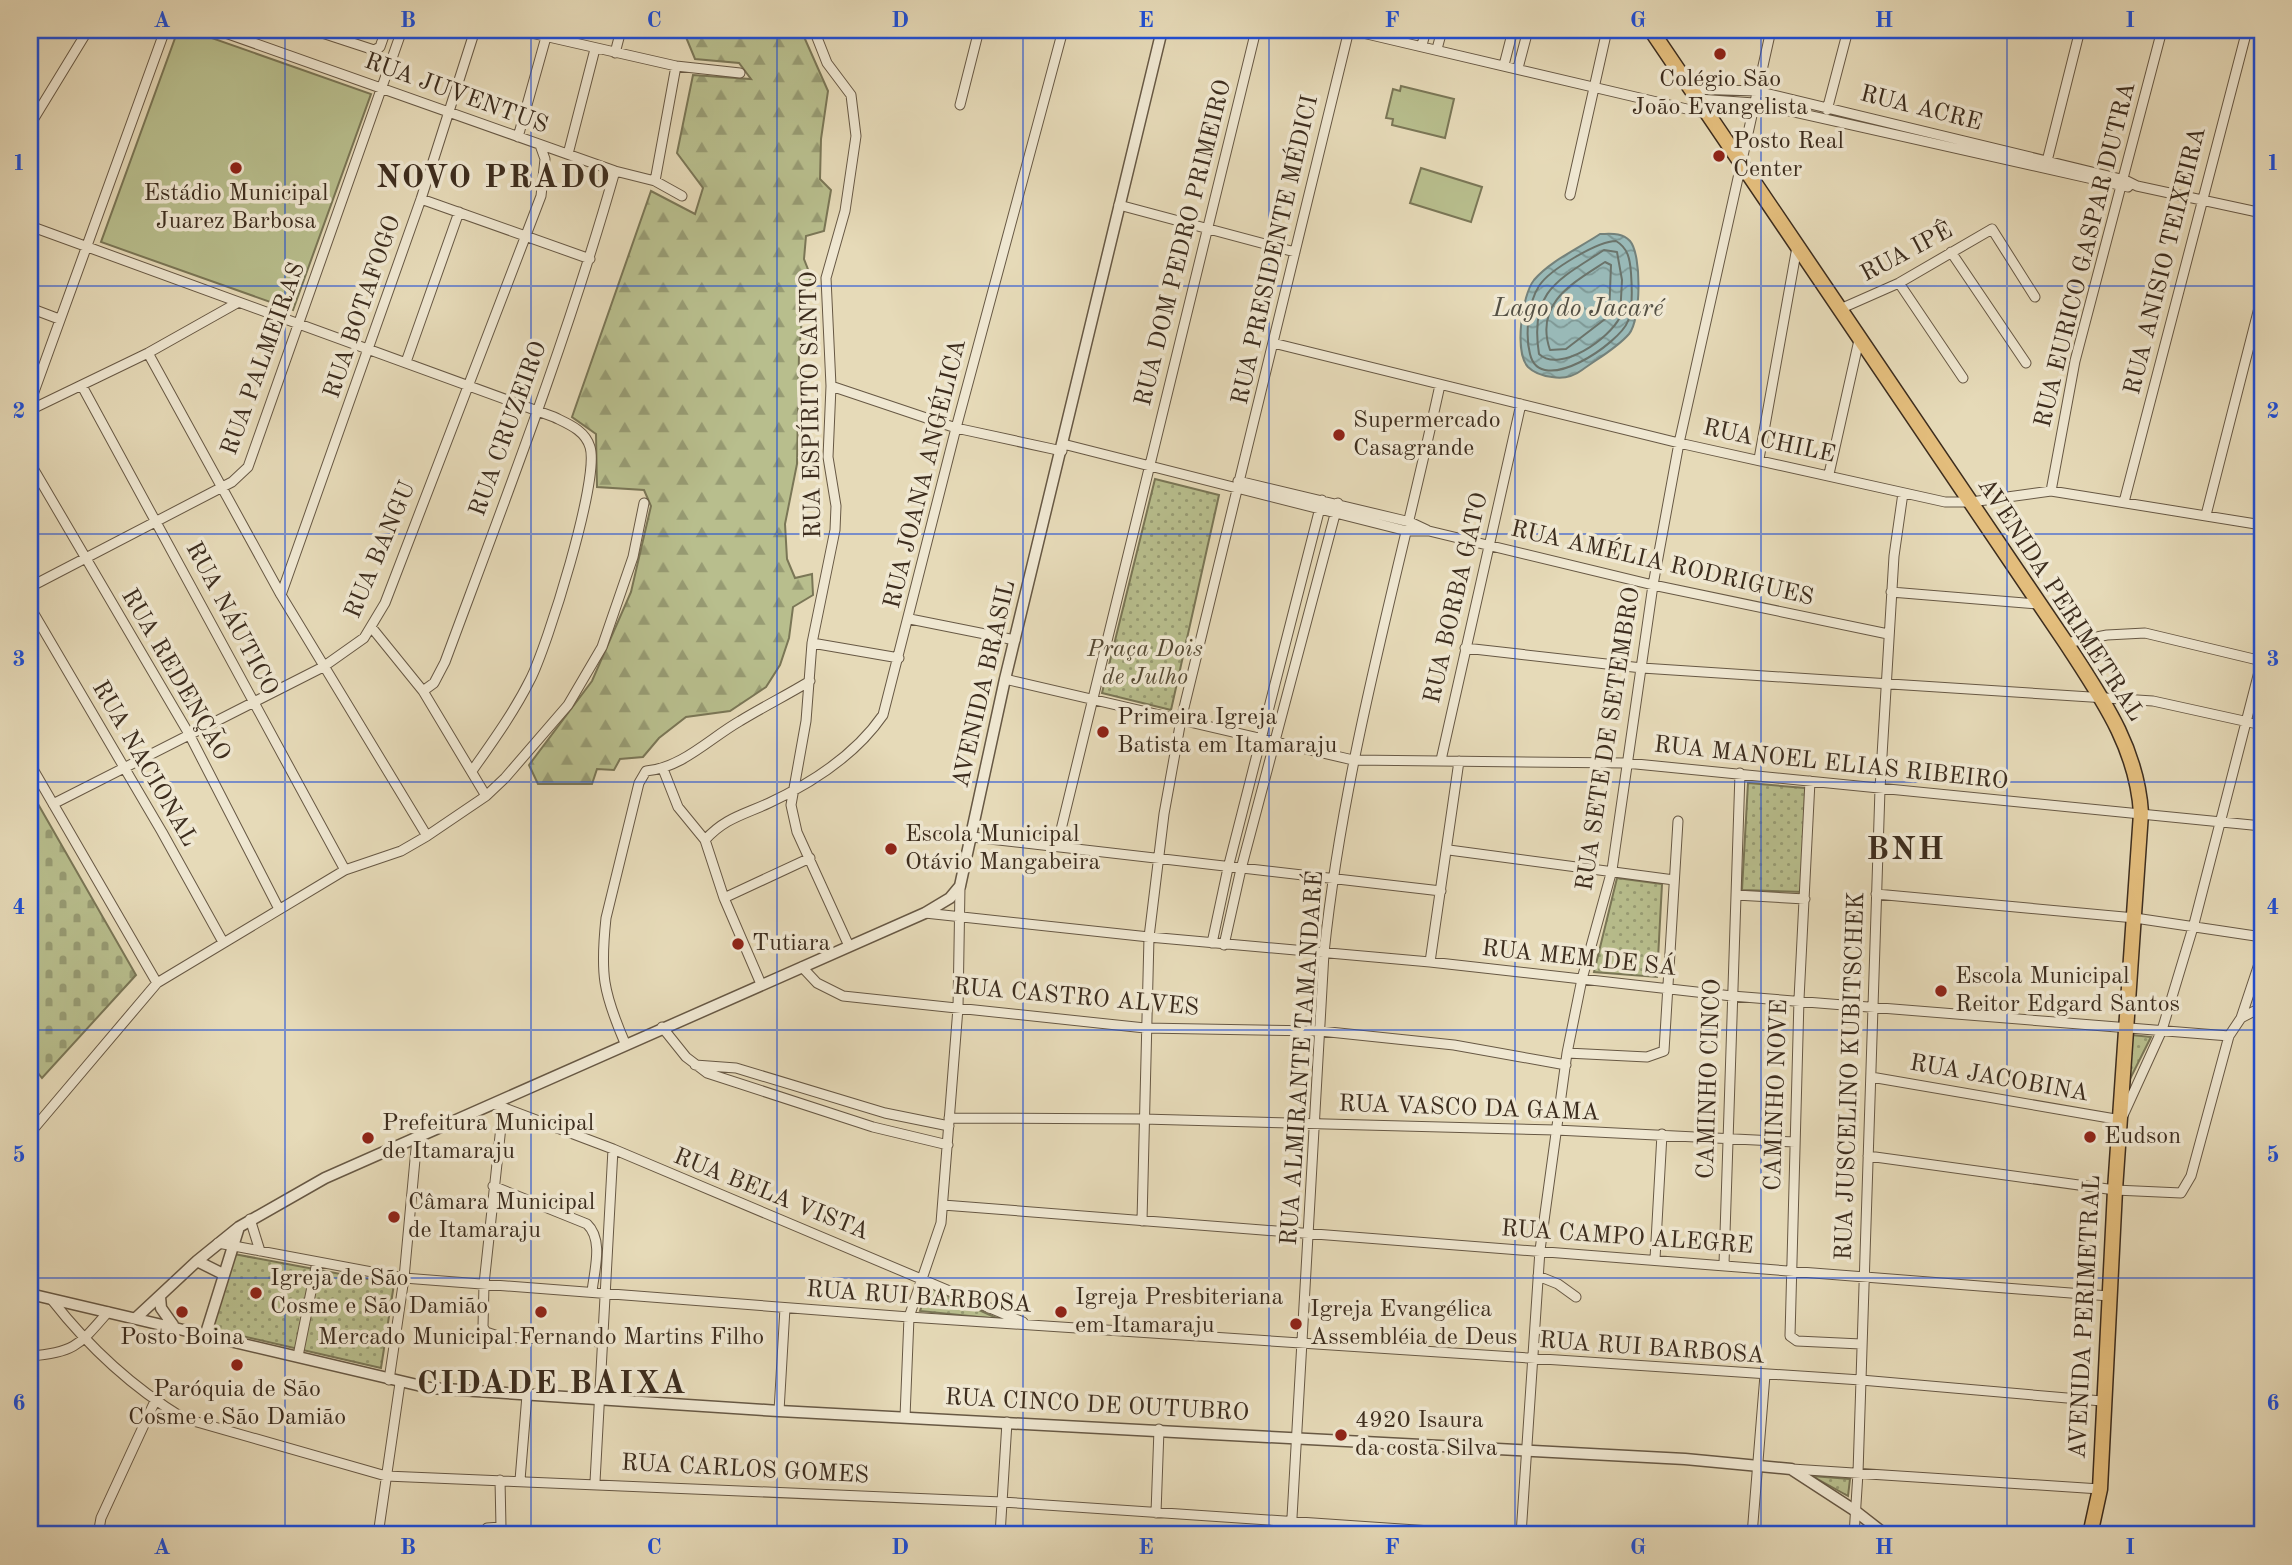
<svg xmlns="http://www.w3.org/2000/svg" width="2292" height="1565" font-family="'Old Standard TT',serif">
	<defs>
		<pattern id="forest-firs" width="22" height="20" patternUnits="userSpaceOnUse" patternTransform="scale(1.75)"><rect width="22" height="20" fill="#b8be8d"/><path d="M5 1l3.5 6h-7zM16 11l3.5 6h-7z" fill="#979b73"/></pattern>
		<pattern id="cemetery-stones" width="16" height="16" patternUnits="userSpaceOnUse" patternTransform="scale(1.75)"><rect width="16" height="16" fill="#b8be8d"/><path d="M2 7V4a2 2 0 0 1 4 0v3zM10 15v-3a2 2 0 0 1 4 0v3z" fill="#979b73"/></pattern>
		<pattern id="park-dots" width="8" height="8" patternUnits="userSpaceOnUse" patternTransform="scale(1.75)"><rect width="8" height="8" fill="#b8be8d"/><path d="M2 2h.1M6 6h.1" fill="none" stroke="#979b73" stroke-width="1.8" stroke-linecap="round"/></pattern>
		<pattern id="water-waves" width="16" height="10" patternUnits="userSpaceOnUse" patternTransform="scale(1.75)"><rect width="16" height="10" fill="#99b9b7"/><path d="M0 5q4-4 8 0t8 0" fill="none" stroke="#7e9794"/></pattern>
	</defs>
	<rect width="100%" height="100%" fill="#e6dab8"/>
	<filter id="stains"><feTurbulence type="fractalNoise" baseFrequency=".00286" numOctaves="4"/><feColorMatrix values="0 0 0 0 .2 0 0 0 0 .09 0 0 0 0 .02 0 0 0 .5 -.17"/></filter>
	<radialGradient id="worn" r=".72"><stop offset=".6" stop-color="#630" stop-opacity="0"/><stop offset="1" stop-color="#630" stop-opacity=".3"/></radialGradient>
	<path fill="#b8be8d" stroke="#7a7656" stroke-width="2" d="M178,30h11l182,64 -78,216 -192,-68z
		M1401,86l53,13 -9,39 -53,-13 1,-6 -7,-1 7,-29 7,2z
		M1421,168l61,19 -11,35 -61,-19z"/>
	<path fill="url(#forest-firs)" stroke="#7a7656" stroke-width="2" d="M683,30h118l27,61 -7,48 -1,40 11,11 -7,41 -18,5 -2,23 7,18 -8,28 -4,48 -2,111 -12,60 2,35 8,19 17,-4 1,21 -20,12 -4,31 -9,27 -14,22 -36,24 -44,6 -27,21 -16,19 -23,2 -6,11 -17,-1 -5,15h-54l-9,-19 63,-84 39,-89 20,-86 -7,-16 -47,-3 -1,-53 -24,-17 79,-226 44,23 8,-26 -26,-35 16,-78 58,4 -12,-16 -44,-4z"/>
	<path fill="url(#cemetery-stones)" stroke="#7a7656" stroke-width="2" d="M30,790l106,185 -94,103 -12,-15z"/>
	<path fill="url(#park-dots)" stroke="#7a7656" stroke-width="2" d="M1155,479l64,16 -48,215 -69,-17z
		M1748,783l57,5 -2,104 -61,-2z
		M1617,878l45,6 -5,93 -63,-5z
		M2132,1035l19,2 -22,44z
		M234,1254l160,30 -13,84 -169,-39z
		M928,1287l71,32 -79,-8z
		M1812,1476l38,3 -2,17z"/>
	<path fill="url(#water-waves)" stroke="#74817a" stroke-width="2" d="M1600,234c10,0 22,-2 30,7 12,14 11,79 -1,93 -12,14 -32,25 -47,36 -8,6 -19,9 -30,7 -8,-1 -17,-3 -24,-10 -14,-15 -6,-72 6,-87 16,-19 45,-32 66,-46z"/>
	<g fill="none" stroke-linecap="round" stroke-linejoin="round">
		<path stroke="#6b736a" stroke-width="2" d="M1616,241c12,7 14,18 15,32 1,14 2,36 -3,48 -8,22 -88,77 -98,33 -5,-19 -2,-51 9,-68 10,-16 59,-45 77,-45z
			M1604,250l13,2 5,28 -2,37c-10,21 -60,57 -81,37 -10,-63 19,-74 65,-104z
			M1605,262l6,3 -2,51 -43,33 -16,1c-16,-47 23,-67 55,-88z"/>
		<g stroke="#675844" stroke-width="11">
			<path id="minor" d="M217,30l398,141 40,10 27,15
				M313,30l61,20 6,-3 6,-17
				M518,30l158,36 64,7
				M814,30l13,33 24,32 5,41 -11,75 -19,67 5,108 -3,71 8,49 -1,24 -23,113 -6,78 -15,84 6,27 52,114
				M1350,30l358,84
				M1422,45l4,-15
				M1437,49l5,-19
				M615,53l6,-23
				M1504,65l9,-35
				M1518,68l10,-38
				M1691,89l66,2 368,89 12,6 125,27
				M1698,99l56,4 374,84
				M960,105l19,-75
				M1827,110l21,-80
				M30,125l58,-95
				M518,137l30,-107
				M568,154l27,-105
				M2046,165l34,-135
				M655,181l21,-115
				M1570,195l37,-165
				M421,199l169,60
				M1119,205l176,47
				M30,226l524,191c14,7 31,13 36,30 10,32 -43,200 -60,233 -16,32 -37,61 -58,91
				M1951,252l75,111
				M1899,283l64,95
				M30,308l29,11
				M1840,309l59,-26 93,-54 43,68
				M1273,343l406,100 266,59h26l80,-11 211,34
				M148,353l133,242 146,241
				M406,362l53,-150
				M82,386l263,484
				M831,386l125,42 106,23
				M30,403l135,-373
				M30,410l118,-57 89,-50
				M1063,444l344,87h22l224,54 235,49
				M1759,459l38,-212
				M30,463l159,271 90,175
				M1829,474l30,-134
				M1238,481l172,41 17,8
				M2051,491l24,-130 87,-331
				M2124,502l123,-472
				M2206,515l56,-219
				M30,587l202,-105 16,-15 154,-437
				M1891,592l147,12
				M281,595l140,-396 54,-169
				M30,607l132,225 61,110
				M910,619l105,21
				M372,628l51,63 63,105
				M812,643l87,15
				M2066,643l41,-8 38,-2 117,28
				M1465,648l177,20 511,33 109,24
				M1005,679l348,81 273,3 636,63
				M423,691l11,-8 11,-21c60,-162 123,-325 170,-491
				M1441,760l80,-356
				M30,764l127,219
				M663,769l15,38 27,33 19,58 37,86
				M1810,781l-11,218 -9,337 7,5 64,3
				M53,804l270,-137 41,-29 21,-35 156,-407 4,-37 -5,-14
				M972,837l469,54
				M705,840c20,-22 38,-25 64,-37 43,-20 87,-49 114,-88l73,-287 107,-398
				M1057,846l199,-816
				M1449,850l225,30
				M1876,894l259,24 127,19
				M1736,895l69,4
				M724,898l86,-40
				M925,913l224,24 281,25 302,34 497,40
				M1212,943l16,-75 94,-368
				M1224,945l17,-76 97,-366
				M1430,962l29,-201
				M802,967l15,16 26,13 302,32 175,3 134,14 112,20
				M2241,1018l21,-11
				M662,1027l24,30 21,16 166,54 75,18
				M625,1043c-22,-51 -25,-69 -19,-125l33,-135 7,-12c36,-3 64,-33 94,-50 23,-14 47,-26 70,-40
				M1567,1053l80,4 17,-6 14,-230
				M695,1065l41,3 149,45 64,13
				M30,1066l2,3
				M1871,1077l250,43 41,-90 32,-106 68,-264
				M494,1104l119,45 410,173
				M503,1108l-19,176 -1,43 3,5 15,5 103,5
				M949,1118l194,1 413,11 239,12
				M30,1133l127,-150 188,-113 56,-19 26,-15 59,-40 19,-18 63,-73 34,-58 31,-90 11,-54
				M1868,1156l247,34 66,3 10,-17 38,-140 12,-18 21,-63
				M493,1186l94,38c17,16 7,47 5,68
				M943,1205l1166,91
				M250,1219l10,32
				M1142,1221l7,-284 15,-123 17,-94 168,-690
				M218,1243l186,35 505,39 952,63 241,21
				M1655,1259l7,-125
				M1724,1264l16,-491
				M1538,1276l20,8 18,13
				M52,1300c36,46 80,87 131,118l203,58 616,26 488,33
				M30,1356c45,-3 50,-12 78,-44
				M298,1356l19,-94
				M389,1380l15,-102 13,-140
				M779,1411l6,-103
				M905,1417l4,-100 32,-94 17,-215 2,-122
				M1792,1469l308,20
				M520,1480l7,-85
				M595,1482l18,-333
				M1156,1513l3,-84
				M487,1528l14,-1 -1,-47
				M103,1535l-4,-6 2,-11 54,-117
				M378,1535l22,-152
				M1000,1535l7,-113
				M1291,1535l33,-582c20,-193 75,-379 116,-568
				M1521,1535l19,-285 27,-197 15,-74 30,-109 41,-285 26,-142 92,-413
				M1752,1535l13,-160
				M1854,1535l4,-62 22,-684 14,-233 9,-63"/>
		</g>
		<g stroke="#675844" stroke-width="13">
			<path id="tertiary" d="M197,1261l26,13
				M30,1294l400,94 349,23 906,48 106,10 63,41 32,25
				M160,1297l1,11 12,17
				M137,1317l60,-56 42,-34 86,-49 600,-265 25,-15 10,-12 45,-207 157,-649
				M206,1333l33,-106"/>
		</g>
		<g stroke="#3d2d1e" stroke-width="17">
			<path id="primary" d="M1651,30l415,613c35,54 71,104 75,170l-26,377 -15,299 -10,46"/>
		</g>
		<use href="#minor" stroke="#efe7d1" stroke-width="9"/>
		<use href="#tertiary" stroke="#efe7d1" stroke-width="10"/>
		<use href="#primary" stroke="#e3bd7c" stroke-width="14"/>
	</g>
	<path fill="none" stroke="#1d4ed8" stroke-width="2" stroke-opacity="0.55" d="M285,30v1505M531,30v1505M777,30v1505M1023,30v1505M1269,30v1505M1515,30v1505M1761,30v1505M2007,30v1505M30,286h2232M30,534h2232M30,782h2232M30,1030h2232M30,1278h2232"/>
	<g fill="#8f2418" stroke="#efe7d1" stroke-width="2.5">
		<circle cx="1720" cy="54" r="7"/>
		<circle cx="1719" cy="156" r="7"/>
		<circle cx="236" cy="168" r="7"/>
		<circle cx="1339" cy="435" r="7"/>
		<circle cx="1103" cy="732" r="7"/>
		<circle cx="891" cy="849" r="7"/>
		<circle cx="738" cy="944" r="7"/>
		<circle cx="1941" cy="991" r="7"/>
		<circle cx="2090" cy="1137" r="7"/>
		<circle cx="368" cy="1138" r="7"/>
		<circle cx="394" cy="1217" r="7"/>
		<circle cx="256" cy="1293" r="7"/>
		<circle cx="182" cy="1312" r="7"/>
		<circle cx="541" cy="1312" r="7"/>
		<circle cx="1061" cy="1312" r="7"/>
		<circle cx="1296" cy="1324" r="7"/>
		<circle cx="237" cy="1365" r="7"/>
		<circle cx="1341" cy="1435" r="7"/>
	</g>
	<g text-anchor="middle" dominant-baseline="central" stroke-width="7" stroke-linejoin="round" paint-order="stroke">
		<g font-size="24" fill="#3d2d1e" stroke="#efe7d1" text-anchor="start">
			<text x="1720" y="80" text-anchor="middle">Colégio São<tspan x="1720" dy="28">João Evangelista</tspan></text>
			<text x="1733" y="142">Posto Real<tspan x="1733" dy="28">Center</tspan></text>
			<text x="236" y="194" text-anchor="middle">Estádio Municipal<tspan x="236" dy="28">Juarez Barbosa</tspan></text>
			<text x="1353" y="421">Supermercado<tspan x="1353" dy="28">Casagrande</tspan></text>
			<text x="1117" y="718">Primeira Igreja<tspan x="1117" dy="28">Batista em Itamaraju</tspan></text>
			<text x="905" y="835">Escola Municipal<tspan x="905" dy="28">Otávio Mangabeira</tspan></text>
			<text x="752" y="944">Tutiara</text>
			<text x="1955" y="977">Escola Municipal<tspan x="1955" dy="28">Reitor Edgard Santos</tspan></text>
			<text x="382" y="1124">Prefeitura Municipal<tspan x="382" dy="28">de Itamaraju</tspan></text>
			<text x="2104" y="1137">Eudson</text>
			<text x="408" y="1203">Câmara Municipal<tspan x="408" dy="28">de Itamaraju</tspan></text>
			<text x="270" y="1279">Igreja de São<tspan x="270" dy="28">Cosme e São Damião</tspan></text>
			<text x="1075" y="1298">Igreja Presbiteriana<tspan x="1075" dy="28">em Itamaraju</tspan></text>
			<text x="1310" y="1310">Igreja Evangélica<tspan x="1310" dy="28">Assembléia de Deus</tspan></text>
			<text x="182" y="1338" text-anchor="middle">Posto Boina</text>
			<text x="541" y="1338" text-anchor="middle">Mercado Municipal Fernando Martins Filho</text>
			<text x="237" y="1390" text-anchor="middle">Paróquia de São<tspan x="237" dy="28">Cosme e São Damião</tspan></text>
			<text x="1355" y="1421">4920 Isaura<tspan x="1355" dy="28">da costa Silva</tspan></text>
		</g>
		<g font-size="24" fill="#3d2d1e" stroke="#efe7d1">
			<text transform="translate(456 94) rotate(20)">RUA JUVENTUS</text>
			<text transform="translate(1921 109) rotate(14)">RUA ACRE</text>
			<text transform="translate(1184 243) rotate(-76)">RUA DOM PEDRO PRIMEIRO</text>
			<text transform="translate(1276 250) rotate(-77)">RUA PRESIDENTE MÉDICI</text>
			<text transform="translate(1907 253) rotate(-28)">RUA IPÊ</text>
			<text transform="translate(2086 255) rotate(-76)">RUA EURICO GASPAR DUTRA</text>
			<text transform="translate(2166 261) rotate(-76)">RUA ANISIO TEIXEIRA</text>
			<text transform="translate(363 307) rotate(-71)">RUA BOTAFOGO</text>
			<text transform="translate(264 359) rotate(-70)">RUA PALMEIRAS</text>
			<text transform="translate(812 405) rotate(-91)">RUA ESPÍRITO SANTO</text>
			<text transform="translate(509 429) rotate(-70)">RUA CRUZEIRO</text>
			<text transform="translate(1769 442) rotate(12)">RUA CHILE</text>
			<text transform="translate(926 474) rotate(-76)">RUA JOANA ANGÉLICA</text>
			<text transform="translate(381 550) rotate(-67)">RUA BANGU</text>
			<text transform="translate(1662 564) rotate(13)">RUA AMÉLIA RODRIGUES</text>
			<text transform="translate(1457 598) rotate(-77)">RUA BORBA GATO</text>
			<text transform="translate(2060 600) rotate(57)">AVENIDA PERIMETRAL</text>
			<text transform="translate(231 619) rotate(62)">RUA NÁUTICO</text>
			<text transform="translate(175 675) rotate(60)">RUA REDENÇÃO</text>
			<text transform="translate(985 684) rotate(-77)">AVENIDA BRASIL</text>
			<text transform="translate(1609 739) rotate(-81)">RUA SETE DE SETEMBRO</text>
			<text transform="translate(144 764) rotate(60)">RUA NACIONAL</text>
			<text transform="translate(1831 764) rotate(6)">RUA MANOEL ELIAS RIBEIRO</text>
			<text transform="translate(1579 959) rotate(6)">RUA MEM DE SÁ</text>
			<text transform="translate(1076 998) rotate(5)">RUA CASTRO ALVES</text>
			<text transform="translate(1303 1058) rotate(-86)">RUA ALMIRANTE TAMANDARÉ</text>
			<text transform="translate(1851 1076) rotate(-88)">RUA JUSCELINO KUBITSCHEK</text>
			<text transform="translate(1710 1079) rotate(-88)">CAMINHO CINCO</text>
			<text transform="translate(1999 1079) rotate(10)">RUA JACOBINA</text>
			<text transform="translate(1777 1095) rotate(-88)">CAMINHO NOVE</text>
			<text transform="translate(1469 1109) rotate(2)">RUA VASCO DA GAMA</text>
			<text transform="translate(771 1195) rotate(22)">RUA BELA VISTA</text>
			<text transform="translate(1627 1238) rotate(4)">RUA CAMPO ALEGRE</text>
			<text transform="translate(919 1298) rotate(4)">RUA RUI BARBOSA</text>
			<text transform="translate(2086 1317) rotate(-87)">AVENIDA PERIMETRAL</text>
			<text transform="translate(1652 1349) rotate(4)">RUA RUI BARBOSA</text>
			<text transform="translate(1097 1406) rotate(3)">RUA CINCO DE OUTUBRO</text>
			<text transform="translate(745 1470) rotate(3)">RUA CARLOS GOMES</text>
		</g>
		<g font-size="24" font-style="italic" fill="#564a34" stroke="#efe7d1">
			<text x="1145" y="650">Praça Dois<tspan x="1145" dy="28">de Julho</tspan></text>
		</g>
		<g font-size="26" font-style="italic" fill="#545044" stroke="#efe7d1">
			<text x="1578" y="309">Lago do Jacaré</text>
		</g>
		<g font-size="32" font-weight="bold" letter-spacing="2" fill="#3d2d1e" stroke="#efe7d1">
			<text x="494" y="179">NOVO PRADO</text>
			<text x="1906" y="851">BNH</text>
			<text x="552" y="1385">CIDADE BAIXA</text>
		</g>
	</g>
	<rect width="2292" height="1565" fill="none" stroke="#e6dab8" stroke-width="77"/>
	<rect x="38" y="38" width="2216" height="1488" fill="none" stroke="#1d4ed8" stroke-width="2.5"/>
	<g font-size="23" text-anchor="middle" font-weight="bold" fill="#1d4ed8">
		<text x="162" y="27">A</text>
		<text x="408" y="27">B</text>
		<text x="654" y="27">C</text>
		<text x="900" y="27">D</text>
		<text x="1146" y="27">E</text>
		<text x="1392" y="27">F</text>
		<text x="1638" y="27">G</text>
		<text x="1884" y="27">H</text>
		<text x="2130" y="27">I</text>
		<text x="19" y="170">1</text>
		<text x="2273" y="170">1</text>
		<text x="19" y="418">2</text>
		<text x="2273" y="418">2</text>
		<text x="19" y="666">3</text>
		<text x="2273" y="666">3</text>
		<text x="19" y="914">4</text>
		<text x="2273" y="914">4</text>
		<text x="19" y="1162">5</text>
		<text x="2273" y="1162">5</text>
		<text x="19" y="1410">6</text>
		<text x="2273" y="1410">6</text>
		<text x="162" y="1554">A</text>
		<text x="408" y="1554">B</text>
		<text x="654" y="1554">C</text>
		<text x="900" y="1554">D</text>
		<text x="1146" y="1554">E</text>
		<text x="1392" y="1554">F</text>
		<text x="1638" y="1554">G</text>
		<text x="1884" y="1554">H</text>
		<text x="2130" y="1554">I</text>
	</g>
	<rect width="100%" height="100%" filter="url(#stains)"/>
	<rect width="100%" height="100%" fill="url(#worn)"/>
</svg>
